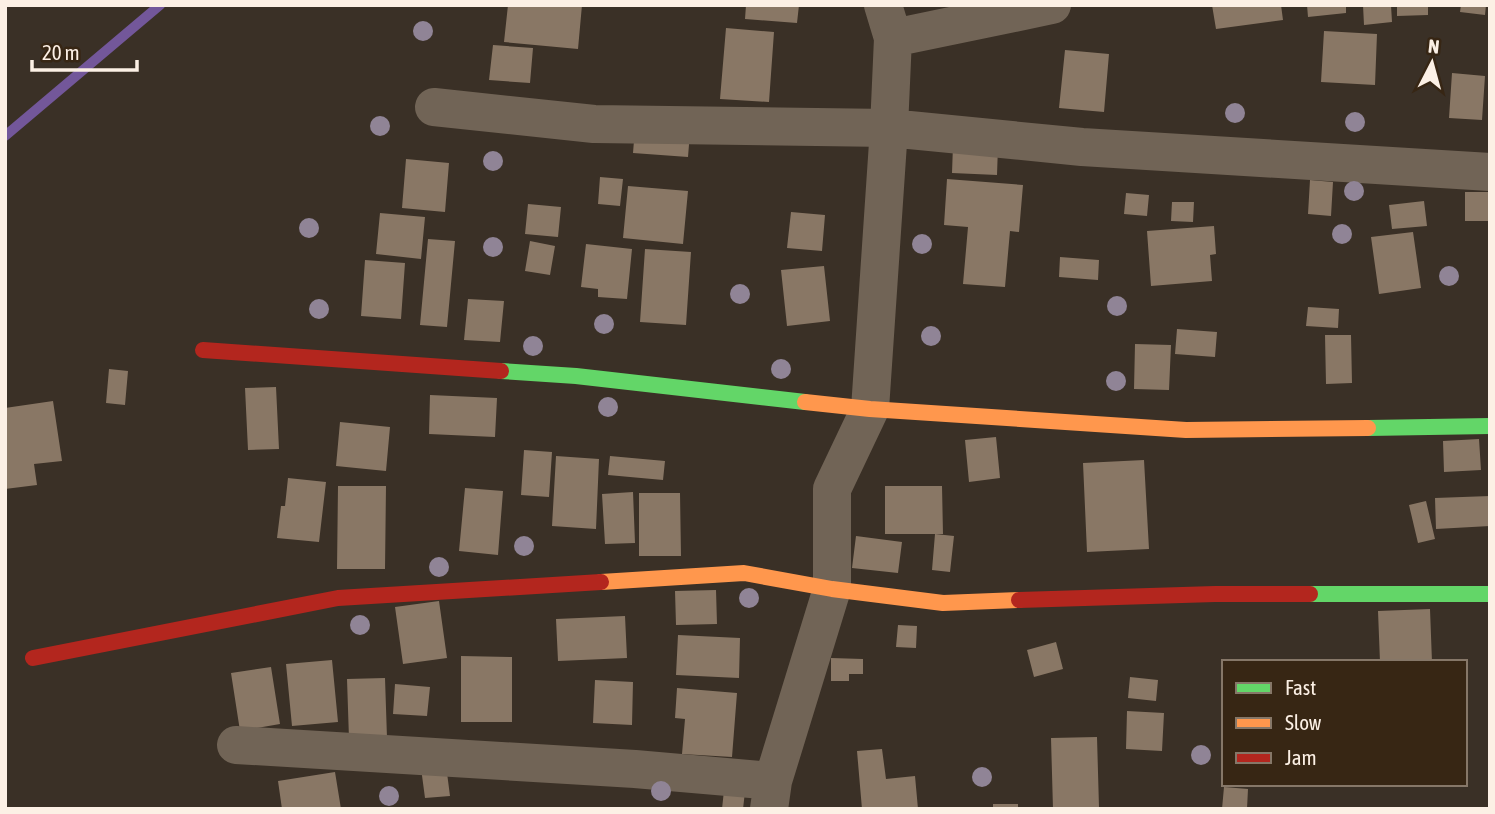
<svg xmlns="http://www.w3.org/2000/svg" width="1495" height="814" font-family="'Asap Condensed',sans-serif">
	<rect width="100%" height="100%" fill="#3a3026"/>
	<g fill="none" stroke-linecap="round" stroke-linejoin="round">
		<path stroke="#73579a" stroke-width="10" d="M5,136l155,-131"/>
	</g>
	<path fill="#897765" d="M508,5h74l-4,44 -74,-7z
		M746,5h53l-2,18 -52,-4z
		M1212,5h69l2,15 -67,9z
		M1307,5h39v8l-38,4z
		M1363,5h28l1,17 -28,3z
		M1397,5h31v10l-31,1z
		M1461,5h25l-1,10 -25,-3z
		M726,28l48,4 -5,70 -49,-3z
		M1324,31l53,3 -2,51 -54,-3z
		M493,45l40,3 -3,35 -41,-3z
		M1065,50l44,4 -5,58 -45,-4z
		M1452,73l33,3 -3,44 -33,-2z
		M635,128l55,4 -2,25 -55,-4z
		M953,145l45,1 -1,29 -45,-2z
		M406,159l43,4 -4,49 -43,-4z
		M600,177l23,2 -3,27 -22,-2z
		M947,179l76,6 -4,47 -9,-1 -5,56 -42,-3 5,-57 -24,-2z
		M1310,180l23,2 -2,34 -23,-2z
		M628,186l60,5 -5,53 -60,-6z
		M1465,192h25v29h-25z
		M1126,193l23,2 -2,21 -23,-2z
		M1424,201l3,25 -35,3 -3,-24z
		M1172,202h22l-1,20 -22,-1z
		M528,204l33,3 -3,30 -33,-3z
		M791,212l34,3 -3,36 -35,-3z
		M380,213l45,4 -4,42 -45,-5z
		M1214,226l2,28 -6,1 2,26 -61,5 -4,-55z
		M1413,232l8,56 -42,6 -8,-57z
		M428,239l27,2 -8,86 -27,-2z
		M530,241l25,5 -5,29 -25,-4z
		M586,244l46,5 -5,50 -29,-2v-8l-17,-2z
		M645,249l46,3 -5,73 -46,-3z
		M1060,257l39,3 -1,20 -39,-3z
		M365,260l40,3 -4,56 -40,-3z
		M824,266l6,55 -43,5 -6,-56z
		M468,299l36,2 -4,41 -36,-2z
		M1308,307l31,2 -1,19 -32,-2z
		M1177,329l40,3 -2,25 -40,-3z
		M1325,335h26l1,48 -26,1z
		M1135,344l36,1 -2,45 -35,-1z
		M109,369l19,2 -3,34 -19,-2z
		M276,387l3,62 -31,1 -3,-62z
		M430,395l67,3 -2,39 -66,-3z
		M53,401l9,60 -28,3 3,21 -32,4v-81z
		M340,422l50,5 -4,44 -50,-5z
		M996,437l4,41 -31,4 -4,-42z
		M1479,439l2,31 -37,2 -1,-31z
		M524,450l28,2 -3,45 -28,-2z
		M556,456l43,3 -3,70 -44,-3z
		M610,456l55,5 -2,19 -55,-5z
		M1144,460l5,89 -62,3 -4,-89z
		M288,478l38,4 -7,60 -42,-4 4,-32h4z
		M338,486h48l-1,83h-48z
		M885,486h57l1,48h-58z
		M465,488l38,3 -5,64 -39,-4z
		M633,492l2,51 -30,1 -3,-50z
		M639,493h41l1,63h-42z
		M1490,496v30l-54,3 -1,-31z
		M1426,501l9,38 -17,4 -9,-38z
		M935,534l19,2 -4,36 -18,-2z
		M856,536l46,6 -4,31 -46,-5z
		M716,590l1,34 -41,1 -1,-34z
		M439,601l8,57 -44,6 -8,-57z
		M1430,609l2,53h-52l-2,-51z
		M625,616l2,42 -69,3 -2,-42z
		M898,625l19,1 -1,22 -20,-1z
		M678,635l62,3 -1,40 -63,-3z
		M1056,642l7,27 -29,8 -7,-27z
		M461,656l51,1v65h-51z
		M831,658l32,1v15h-14v7h-18z
		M332,660l6,62 -46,4 -6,-62z
		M271,667l9,57 -40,7 -9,-58z
		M1130,677l28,3 -2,21 -28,-3z
		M385,678l2,60 -38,1 -2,-60z
		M595,680l38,2 -1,43 -39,-2z
		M395,684l35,3 -3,29 -34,-2z
		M677,688l60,5 -5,64 -50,-3 3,-35 -10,-1z
		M1127,711l37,2 -2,38 -36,-2z
		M1097,737l2,70 -46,2 -2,-71z
		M882,749l4,30 29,-3 3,33h-56l-5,-58z
		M446,765l4,31 -25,2 -4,-30z
		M335,772l6,37h-59l-4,-28z
		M725,781l21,2 -3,26h-21z
		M1224,787l24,2 -1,20h-25z
		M993,804h25v5h-25z"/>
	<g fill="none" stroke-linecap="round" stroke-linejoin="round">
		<path stroke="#716456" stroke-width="38" d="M893,38l159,-33
			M434,107l160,17 295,4 193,19 408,25
			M236,745l399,24 138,12
			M769,809l4,-28 59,-192v-100l38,-80 19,-281 4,-90 -10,-33"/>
		<path stroke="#63d668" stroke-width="16" d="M501,371l75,5 229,26
			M1368,428l122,-2
			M1310,594h180"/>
		<path stroke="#ff974d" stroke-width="16" d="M805,402l65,7 316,21 182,-2
			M601,582l143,-9 88,16 111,14 76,-3"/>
		<path stroke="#b3261e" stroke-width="16" d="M203,350l298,21
			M1019,600l196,-6h95
			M33,658l305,-60 263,-16"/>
	</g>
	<g fill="#908496">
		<circle cx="423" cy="31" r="10"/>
		<circle cx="1235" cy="113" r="10"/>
		<circle cx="1355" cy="122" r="10"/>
		<circle cx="380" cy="126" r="10"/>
		<circle cx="493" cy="161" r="10"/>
		<circle cx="1354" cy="191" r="10"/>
		<circle cx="309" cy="228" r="10"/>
		<circle cx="1342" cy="234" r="10"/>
		<circle cx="922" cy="244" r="10"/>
		<circle cx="493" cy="247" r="10"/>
		<circle cx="1449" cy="276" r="10"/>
		<circle cx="740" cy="294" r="10"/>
		<circle cx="1117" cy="306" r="10"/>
		<circle cx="319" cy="309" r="10"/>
		<circle cx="604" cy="324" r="10"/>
		<circle cx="931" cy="336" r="10"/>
		<circle cx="533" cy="346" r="10"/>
		<circle cx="781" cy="369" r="10"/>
		<circle cx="1116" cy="381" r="10"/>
		<circle cx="608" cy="407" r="10"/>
		<circle cx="524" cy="546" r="10"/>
		<circle cx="439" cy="567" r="10"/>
		<circle cx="749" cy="598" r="10"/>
		<circle cx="360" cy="625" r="10"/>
		<circle cx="1201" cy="755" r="10"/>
		<circle cx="982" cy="777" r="10"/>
		<circle cx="661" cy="791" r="10"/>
		<circle cx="389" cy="796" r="10"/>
	</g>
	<rect width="1495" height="814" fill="none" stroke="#fcf0e5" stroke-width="14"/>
	<rect x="1222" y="660" width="245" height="126" fill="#372614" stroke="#867768" stroke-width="2"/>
	<rect x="1236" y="683" width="35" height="10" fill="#63d668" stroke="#867768" stroke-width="2"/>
	<text x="1285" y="695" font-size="21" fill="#fcf0e5">Fast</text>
	<rect x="1236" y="718" width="35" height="10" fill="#ff974d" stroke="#867768" stroke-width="2"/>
	<text x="1285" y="730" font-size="21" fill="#fcf0e5">Slow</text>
	<rect x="1236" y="753" width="35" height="10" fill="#b3261e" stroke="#867768" stroke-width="2"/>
	<text x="1285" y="765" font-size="21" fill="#fcf0e5">Jam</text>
	<g transform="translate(1432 63) rotate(6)" stroke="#372614" stroke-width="5" paint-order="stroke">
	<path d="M0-5L12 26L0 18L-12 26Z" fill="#fcf0e5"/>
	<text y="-10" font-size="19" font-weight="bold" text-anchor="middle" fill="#fcf0e5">N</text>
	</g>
	<path d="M32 60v10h105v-10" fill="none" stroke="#fcf0e5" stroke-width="3.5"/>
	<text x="42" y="60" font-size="21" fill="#fcf0e5" stroke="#372614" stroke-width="5" paint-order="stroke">20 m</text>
</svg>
